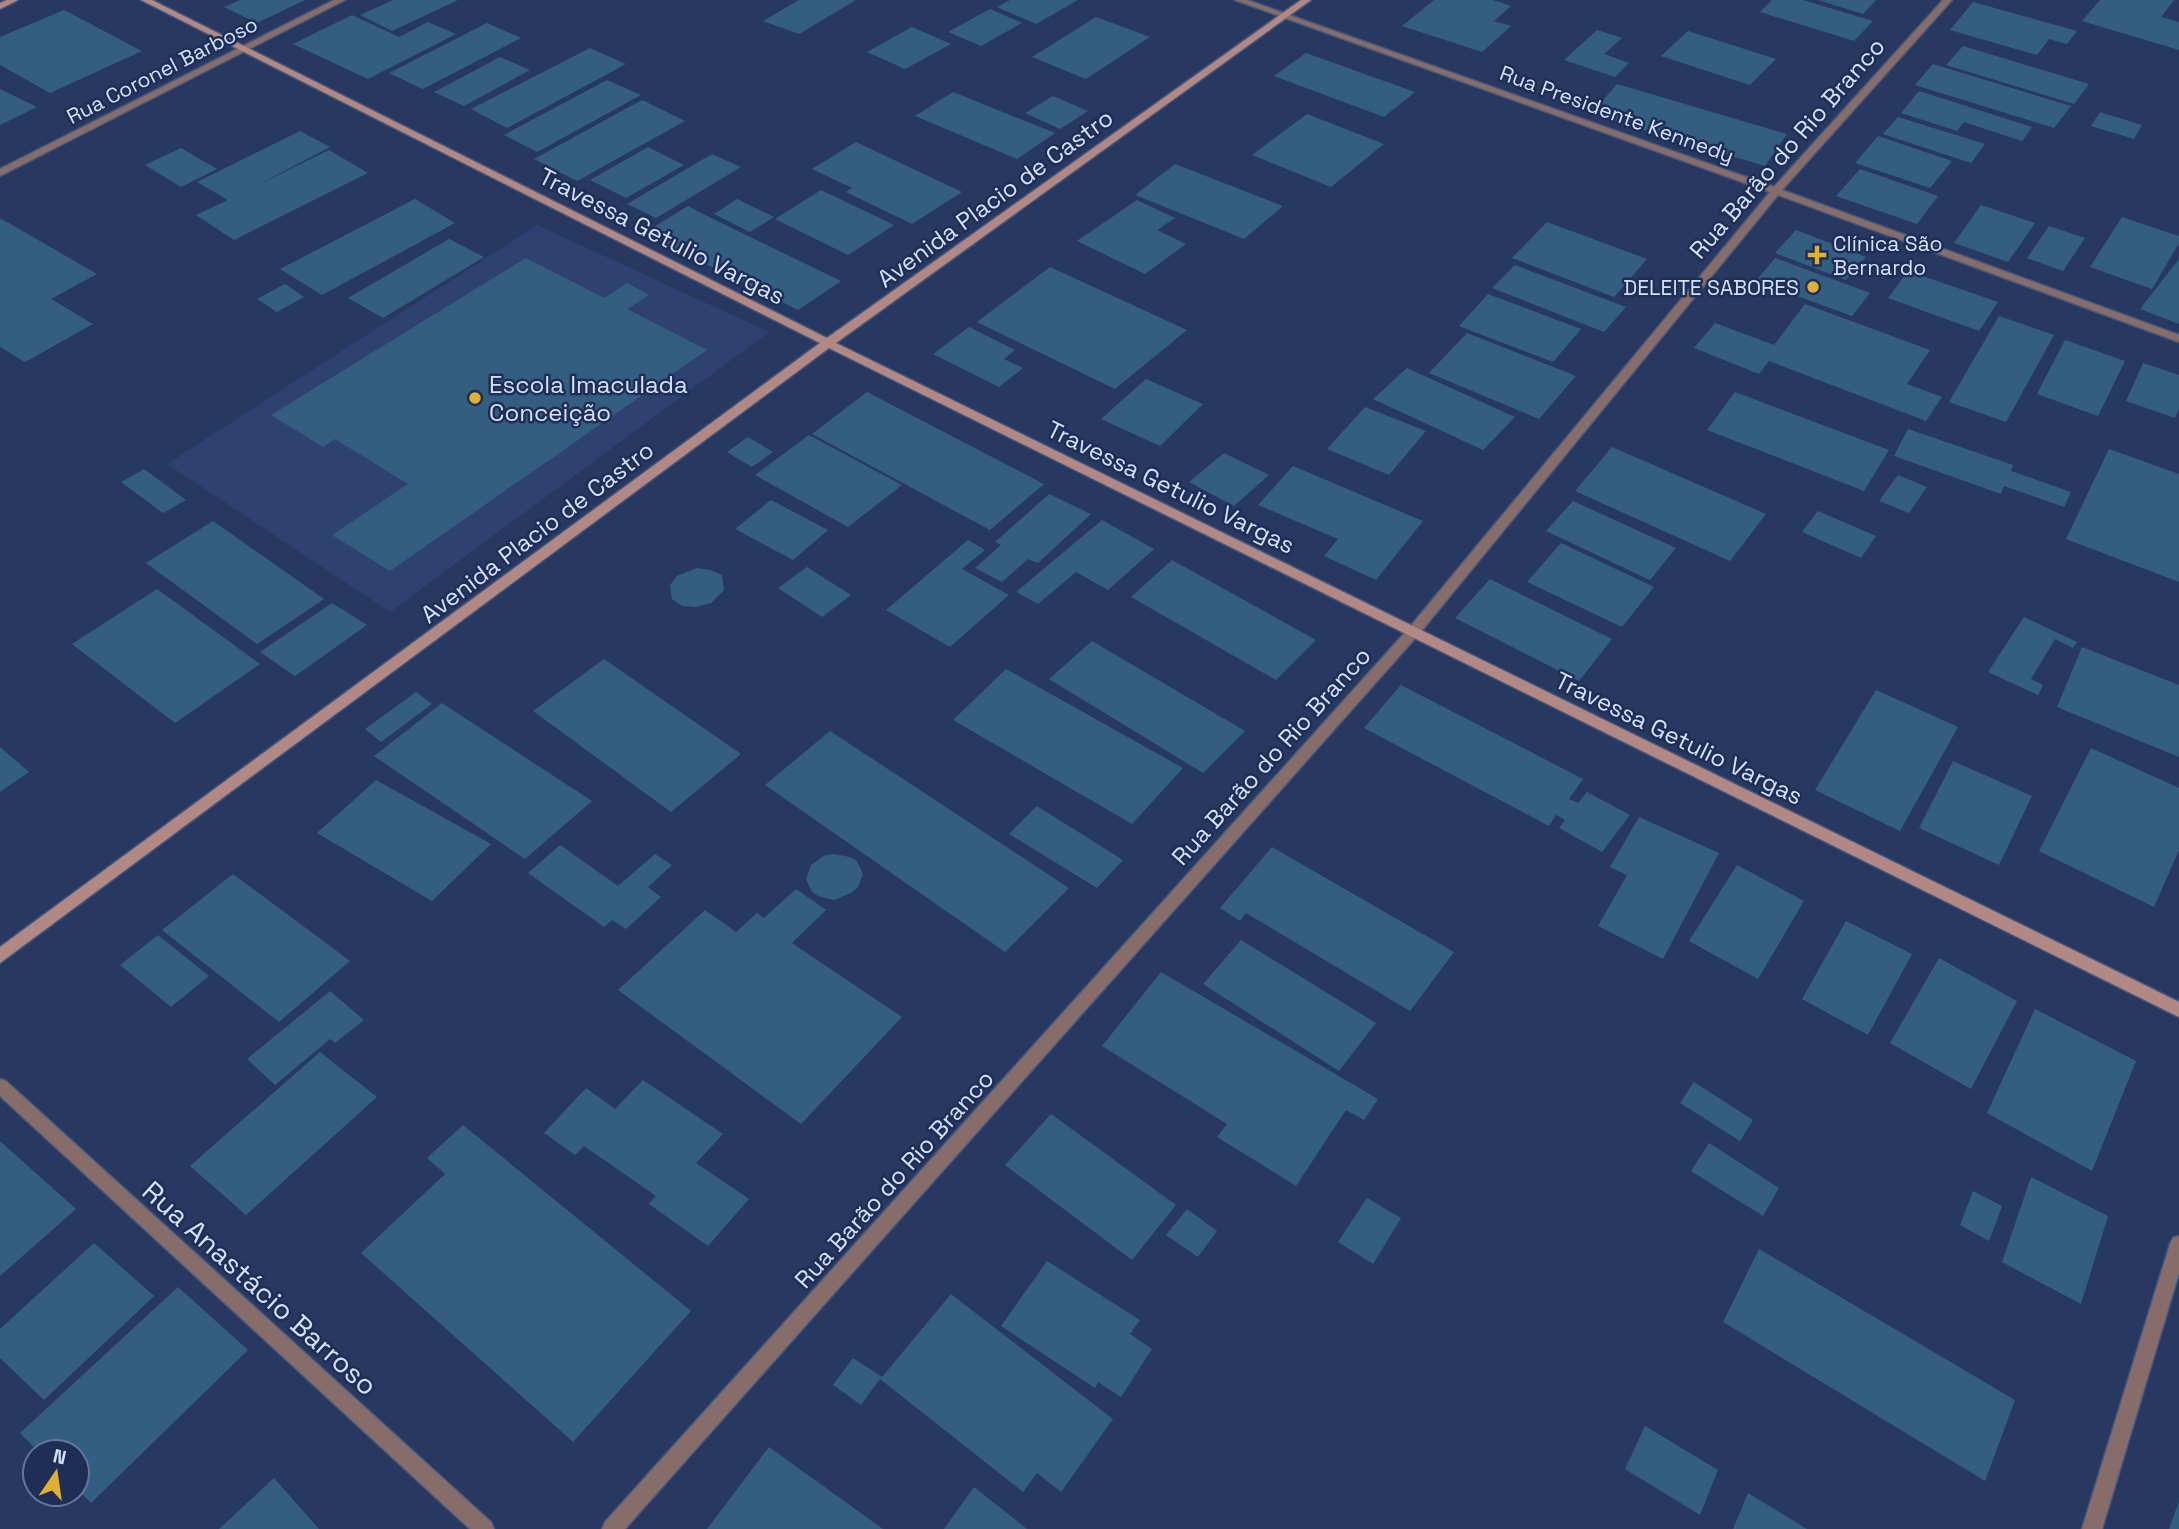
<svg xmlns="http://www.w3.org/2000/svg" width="2179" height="1529" font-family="'Space Grotesk',sans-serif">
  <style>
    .built { fill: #2e4271 }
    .building { fill: #345e81 }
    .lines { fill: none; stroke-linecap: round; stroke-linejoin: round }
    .street-casing { stroke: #46577d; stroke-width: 3 }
    .secondary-casing { stroke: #46577d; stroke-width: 3 }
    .street { fill: #866d6a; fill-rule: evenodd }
    .secondary { fill: #b18884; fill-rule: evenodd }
    .poi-dot { fill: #e1af34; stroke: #1e2e56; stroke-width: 2.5 }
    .labels { text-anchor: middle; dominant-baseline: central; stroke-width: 5; stroke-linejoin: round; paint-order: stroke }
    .far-street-label { font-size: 21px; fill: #d4e1fa; stroke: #1e2e56 }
    .far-poi-label { font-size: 21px; fill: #d4e1fa; stroke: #1e2e56; text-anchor: start }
    .street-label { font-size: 24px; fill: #d4e1fa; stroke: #1e2e56 }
    .poi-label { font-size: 24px; fill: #d4e1fa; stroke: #1e2e56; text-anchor: start }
    .near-street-label { font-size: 28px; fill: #d4e1fa; stroke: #1e2e56 }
  </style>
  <rect width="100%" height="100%" fill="#273961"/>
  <path class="built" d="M537,225l232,107 -379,280 -223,-148z"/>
  <g class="building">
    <path d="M240,0h65l-48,23 -33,-16z"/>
    <path d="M393,0h65l-66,31 -32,-16z"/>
    <path d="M799,0h57l-57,34 -36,-13z"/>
    <path d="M1010,0h68l-42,24 -39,-17z"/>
    <path d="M1434,0h59l18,6 -17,15 17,5 -29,26 -80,-26z"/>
    <path d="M1772,0h31l70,21 -19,20 -94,-29z"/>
    <path d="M1818,0h58l-13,14z"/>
    <path d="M2100,0h74l-13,17 18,5v28l-97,-29z"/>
    <path d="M1973,2l104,29 -10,13 -18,-5 -12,16 -87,-25z"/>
    <path d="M990,9l32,14 -41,23 -33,-14z"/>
    <path d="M64,10l78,41 -92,42 -50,-28v-28z"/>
    <path d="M352,15l47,22 29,-15 28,12 -88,45 -75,-35z"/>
    <path d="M1096,17l54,20 -64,42 -54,-22z"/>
    <path d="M487,23l34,15 -98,51 -34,-16z"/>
    <path d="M912,27l39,17 -46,25 -38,-17z"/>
    <path d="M1597,30l25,8 -18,16 25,9 -14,14 -51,-17z"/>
    <path d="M1688,31l88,28 -26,26 -89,-29z"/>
    <path d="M1963,46l126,38 -15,20 -128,-39z"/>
    <path d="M590,48l36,16 -119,64 -36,-19z"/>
    <path d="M1306,53l109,39 -31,25 -110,-41z"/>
    <path d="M500,57l30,13 -66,36 -30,-14z"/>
    <path d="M1933,64l138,42 -17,22 -139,-43z"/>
    <path d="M607,80l34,15 -104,57 -33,-17z"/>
    <path d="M1617,84l170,50 -22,32 -174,-52z"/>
    <path d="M0,89l37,18 -37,18z"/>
    <path d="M1919,91l113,36 -10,14 -58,-19 -7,9 -56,-18z"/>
    <path d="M953,92l102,41 -38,26 -102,-43z"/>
    <path d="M1053,96l35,15 -28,18 -35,-16z"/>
    <path d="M642,100l43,21 -108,60 -43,-22z"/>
    <path d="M2100,112l42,13 -8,14 -43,-13z"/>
    <path d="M1307,114l77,30 -53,43 -79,-32z"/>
    <path d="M1898,117l87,27 -14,19 -88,-29z"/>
    <path d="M300,131l30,16 -76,40 75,-37 39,23 -134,67 -38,-25 32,-15 -31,-18z"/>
    <path d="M1878,136l74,25 -22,27 -75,-25z"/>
    <path d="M856,142l106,50 -50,32 -66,-32 6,-4 -40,-19z"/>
    <path d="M648,147l36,18 -58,33 -36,-18z"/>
    <path d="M181,148l36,21 -36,18 -36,-22z"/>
    <path d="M712,154l29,13 -85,51 -29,-14z"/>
    <path d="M1175,164l108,42 -39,33 -109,-44z"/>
    <path d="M1860,169l78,27 -21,28 -81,-28z"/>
    <path d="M821,190l73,35 -46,30 -73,-36z"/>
    <path d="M415,199l40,24 -133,72 -42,-26z"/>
    <path d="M737,199l37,18 -24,15 -36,-18z"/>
    <path d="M1137,200l38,18 -18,12 29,14 -41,30 -68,-33z"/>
    <path d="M1981,205l54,18 -27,39 -54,-19z"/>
    <path d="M688,206l19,10 134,65 -43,29 -154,-77z"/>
    <path d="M2122,217l57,19v7l-27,46 -62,-22z"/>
    <path d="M0,218l97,56 -46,25 42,25 -68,38 -25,-15z"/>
    <path d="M1547,222l100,37 -33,38 -102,-39z"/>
    <path d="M2049,226l36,12 -22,33 -36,-13z"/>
    <path d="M1796,230l70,27 -20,23 -71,-27z"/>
    <path d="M449,239l35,18 -101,61 -35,-20z"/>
    <path d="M526,258l78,40 23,-15 22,12 -22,14 80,41 -317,221 -58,-36 76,-51 -73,-45 -12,8 -52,-32z"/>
    <path d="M1775,258l95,35 -18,23 -96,-35z"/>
    <path d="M2179,259v65l-39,-15z"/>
    <path d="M1515,265l111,42 -22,25 -112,-44z"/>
    <path d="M1050,267l137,63 -72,59 -138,-67z"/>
    <path d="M1908,271l90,31 -19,29 -91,-33z"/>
    <path d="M285,284l19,13 -27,15 -20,-13z"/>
    <path d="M1488,294l93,35 -28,33 -94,-36z"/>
    <path d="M1805,304l125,46 -23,34 35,13 -16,24 -157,-60 -10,13 -65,-26 21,-25 59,22z"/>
    <path d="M1999,316l55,19 -48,87 -57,-20z"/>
    <path d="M969,327l46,23 -11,9 19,9 -24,19 -66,-33z"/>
    <path d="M1467,333l109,43 -37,43 -110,-46z"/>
    <path d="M2065,340l60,21 -27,55 -61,-22z"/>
    <path d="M2143,363l36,12v33l-4,10 -49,-17z"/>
    <path d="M1407,368l108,49 -32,33 -110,-51z"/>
    <path d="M1146,379l57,25 -43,42 -59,-27z"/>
    <path d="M867,392l177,92 -54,46 -178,-96z"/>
    <path d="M1735,392l154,58 -25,41 -157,-61z"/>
    <path d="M1365,407l61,24 -37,44 -62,-26z"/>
    <path d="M1908,429l105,36 -2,6 60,21 -7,15 -60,-21 -3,8 -107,-38z"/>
    <path d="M809,435l93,50 -54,42 -93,-52z"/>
    <path d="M748,437l25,15 -21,15 -25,-15z"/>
    <path d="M1612,447l154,67 -36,47 -155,-70z"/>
    <path d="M2109,449l70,25v108l-113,-43z"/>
    <path d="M1224,453l45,22 -35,31 -45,-24z"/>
    <path d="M1293,466l130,55 -47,59 -52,-24 14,-17 -80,-34z"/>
    <path d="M144,469l42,31 -23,13 -42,-31z"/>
    <path d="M1898,475l29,12 -18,26 -30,-12z"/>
    <path d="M1049,494l42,20 -53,49 -10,-4 -26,23 -27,-14 26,-23 -6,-3z"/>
    <path d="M771,500l57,30 -35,30 -58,-31z"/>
    <path d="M1573,501l103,47 -26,32 -104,-49z"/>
    <path d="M1818,511l58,25 -15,22 -59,-26z"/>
    <path d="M1102,520l52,29 -46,41 -32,-18 -38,32 -22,-12z"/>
    <path d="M213,521l111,78 -67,45 -111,-81z"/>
    <path d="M968,540l17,10 -23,19 47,26 -59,52 -64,-37z"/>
    <path d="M1561,543l93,44 -32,40 -95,-45z"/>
    <path d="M1172,560l144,80 -40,40 -145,-83z"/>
    <path d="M807,567l44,28 -29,22 -44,-29z"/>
    <path d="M697,568l14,2 11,5 2,15 -13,13 -15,4 -14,-1 -10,-7 -2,-14 7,-9z"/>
    <path d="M1490,579l122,60 -33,42 -124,-63z"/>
    <path d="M157,589l103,75 -85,59 -103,-79z"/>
    <path d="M332,603l35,22 -72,51 -35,-24z"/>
    <path d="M2024,617l53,25 -4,6 -18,-9 -24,40 12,6 -5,10 -50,-23z"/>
    <path d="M1092,641l153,90 -42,42 -154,-94z"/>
    <path d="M2082,647l97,38v72l-122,-50z"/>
    <path d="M604,659l137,95 -70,58 -138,-101z"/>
    <path d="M1006,669l177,99 -51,56 -179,-104z"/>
    <path d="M1401,685l182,94 -14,20 9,4 9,-11 43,23 -28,37 -43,-24 6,-8 -9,-5 -7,11 -185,-98z"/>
    <path d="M1876,690l82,37 -58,104 -85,-41z"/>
    <path d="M416,692l16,12 -51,38 -16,-13z"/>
    <path d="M442,703l150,98 -67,58 -151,-103z"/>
    <path d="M830,731l239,157 -64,64 -240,-167z"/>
    <path d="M0,747l29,25 -29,20z"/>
    <path d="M2091,748l88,40v62l-25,57 -115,-56z"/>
    <path d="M1953,761l79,35 -33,69 -80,-37z"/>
    <path d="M376,780l115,64 -59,57 -115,-68z"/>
    <path d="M1037,806l86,54 -26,28 -88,-54z"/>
    <path d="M1639,817l80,36 -56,106 -65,-33 29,-51 -17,-8z"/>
    <path d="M560,845l58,41 37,-32 17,11 -24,22 13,10 -35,32 -14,-9 -8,7 -76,-54z"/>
    <path d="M1272,847l182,105 -44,59 -164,-98 -6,8 -20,-13z"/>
    <path d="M834,854l16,3 7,4 6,13 -5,13 -7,6 -17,7 -16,-4 -6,-4 -6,-13 5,-14 14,-10z"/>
    <path d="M1737,865l67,36 -46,78 -69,-38z"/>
    <path d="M233,874l117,87 -71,61 -117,-92z"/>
    <path d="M796,889l30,21 -34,33 110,74 -101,107 -183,-134 87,-80 31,22 21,-19 7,5z"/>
    <path d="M1846,921l66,33 -44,81 -66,-36z"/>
    <path d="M158,935l51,41 -38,31 -51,-42z"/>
    <path d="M1241,940l135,83 -37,48 -136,-87z"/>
    <path d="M1939,958l78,43 -46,88 -81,-46z"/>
    <path d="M1161,972l217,127 -14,21 -18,-10 -50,76 -79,-49 10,-13 -125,-78z"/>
    <path d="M330,991l34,29 -29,23 -5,-4 -55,46 -28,-26z"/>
    <path d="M2035,1009l101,52 -44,110 -105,-58z"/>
    <path d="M320,1052l57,45 -131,118 -56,-49z"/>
    <path d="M643,1080l80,54 -27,29 53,36 -41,47 -59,-42 7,-8 -72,-50 -9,9 -31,-22 42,-45 29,21z"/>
    <path d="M1694,1082l59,38 -13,21 -60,-38z"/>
    <path d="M1051,1114l125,91 -44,55 -127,-95z"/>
    <path d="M463,1125l228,186 -118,131 -212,-189 84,-79 -18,-16z"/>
    <path d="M0,1141l76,68 -76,67z"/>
    <path d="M1709,1143l70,45 -16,28 -72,-45z"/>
    <path d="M2031,1177l77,39 -27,88 -79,-42z"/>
    <path d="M1973,1191l29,15 -13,35 -29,-16z"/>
    <path d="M1367,1198l34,20 -28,46 -35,-22z"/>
    <path d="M1187,1209l30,22 -19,26 -32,-22z"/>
    <path d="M94,1243l60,53 -110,104 -44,-42v-29z"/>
    <path d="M1759,1249l256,151 -30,81 -262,-159z"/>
    <path d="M1047,1261l93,59 -10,14 22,15 -31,48 -23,-15 -3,6 -94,-62z"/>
    <path d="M178,1287l70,63 -157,153 -14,-14v-37h-38l-19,-19z"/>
    <path d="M951,1294l162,125 -52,73 -24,-19 -14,19 -143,-113 -19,26 -28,-20 20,-27 29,19z"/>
    <path d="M1645,1426l73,44 -18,45 -75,-46z"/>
    <path d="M769,1447l114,82h-176z"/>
    <path d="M274,1478l45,51h-100z"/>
    <path d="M974,1487l53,42h-83z"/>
    <path d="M1748,1493l59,36h-74z"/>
    <path d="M2179,1501v28h-10z"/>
  </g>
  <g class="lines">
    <defs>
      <g id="street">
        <path d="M334,0h11l-345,176v-7z"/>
        <path d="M1235,0h12l527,187 169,-187h9l-170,190 397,145v7l-401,-147 -359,439 -794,895h-23l3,-7 804,-894 361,-436z"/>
        <path d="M0,1079l6,2 485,441 3,7h-24l-470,-433z"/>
        <path d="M2179,1236v37l-77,256h-20l88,-285 3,-6z"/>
      </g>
      <g id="secondary">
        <path d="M7,0h11l-18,9v-6z"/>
        <path d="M141,0h11l675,338 474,-338h10l-475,343 1343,659v15l-1350,-669 -829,615v-16l820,-604z"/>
      </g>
    </defs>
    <use href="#street" class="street-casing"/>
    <use href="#secondary" class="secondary-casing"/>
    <use href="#street" class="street"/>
    <use href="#secondary" class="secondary"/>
  </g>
  <g class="poi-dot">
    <path d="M1813.5 244.5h7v7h7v7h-7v7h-7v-7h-7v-7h7z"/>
    <circle cx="1813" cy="287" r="7"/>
    <circle cx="475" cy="398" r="7"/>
  </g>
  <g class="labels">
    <g class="far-street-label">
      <text transform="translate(162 70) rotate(-27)">Rua Coronel Barboso</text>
      <text transform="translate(1617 114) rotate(20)">Rua Presidente Kennedy</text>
    </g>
    <g class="far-poi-label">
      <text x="1833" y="243">Clínica São<tspan x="1833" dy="24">Bernardo</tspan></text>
      <text x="1799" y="287" text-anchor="end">DELEITE SABORES</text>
    </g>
    <g class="street-label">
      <text transform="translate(1787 148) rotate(-49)">Rua Barão do Rio Branco</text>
      <text transform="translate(995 198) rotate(-36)">Avenida Placio de Castro</text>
      <text transform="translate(662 236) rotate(27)">Travessa Getulio Vargas</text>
      <text transform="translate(1171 487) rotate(26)">Travessa Getulio Vargas</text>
      <text transform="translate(537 532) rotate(-37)">Avenida Placio de Castro</text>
      <text transform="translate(1679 738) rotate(26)">Travessa Getulio Vargas</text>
      <text transform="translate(1271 756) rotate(-48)">Rua Barão do Rio Branco</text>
      <text transform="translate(894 1179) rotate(-48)">Rua Barão do Rio Branco</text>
    </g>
    <g class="poi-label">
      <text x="489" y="384">Escola Imaculada<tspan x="489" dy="28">Conceição</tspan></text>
    </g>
    <g class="near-street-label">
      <text transform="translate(260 1288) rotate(42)">Rua Anastácio Barroso</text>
    </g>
  </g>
  <g transform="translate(56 1473) rotate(13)"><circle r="33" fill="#1e2e56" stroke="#677698" stroke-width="2"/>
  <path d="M0-5L12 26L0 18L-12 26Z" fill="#e1af34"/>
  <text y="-10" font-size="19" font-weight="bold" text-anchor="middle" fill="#d4e1fa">N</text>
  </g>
</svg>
